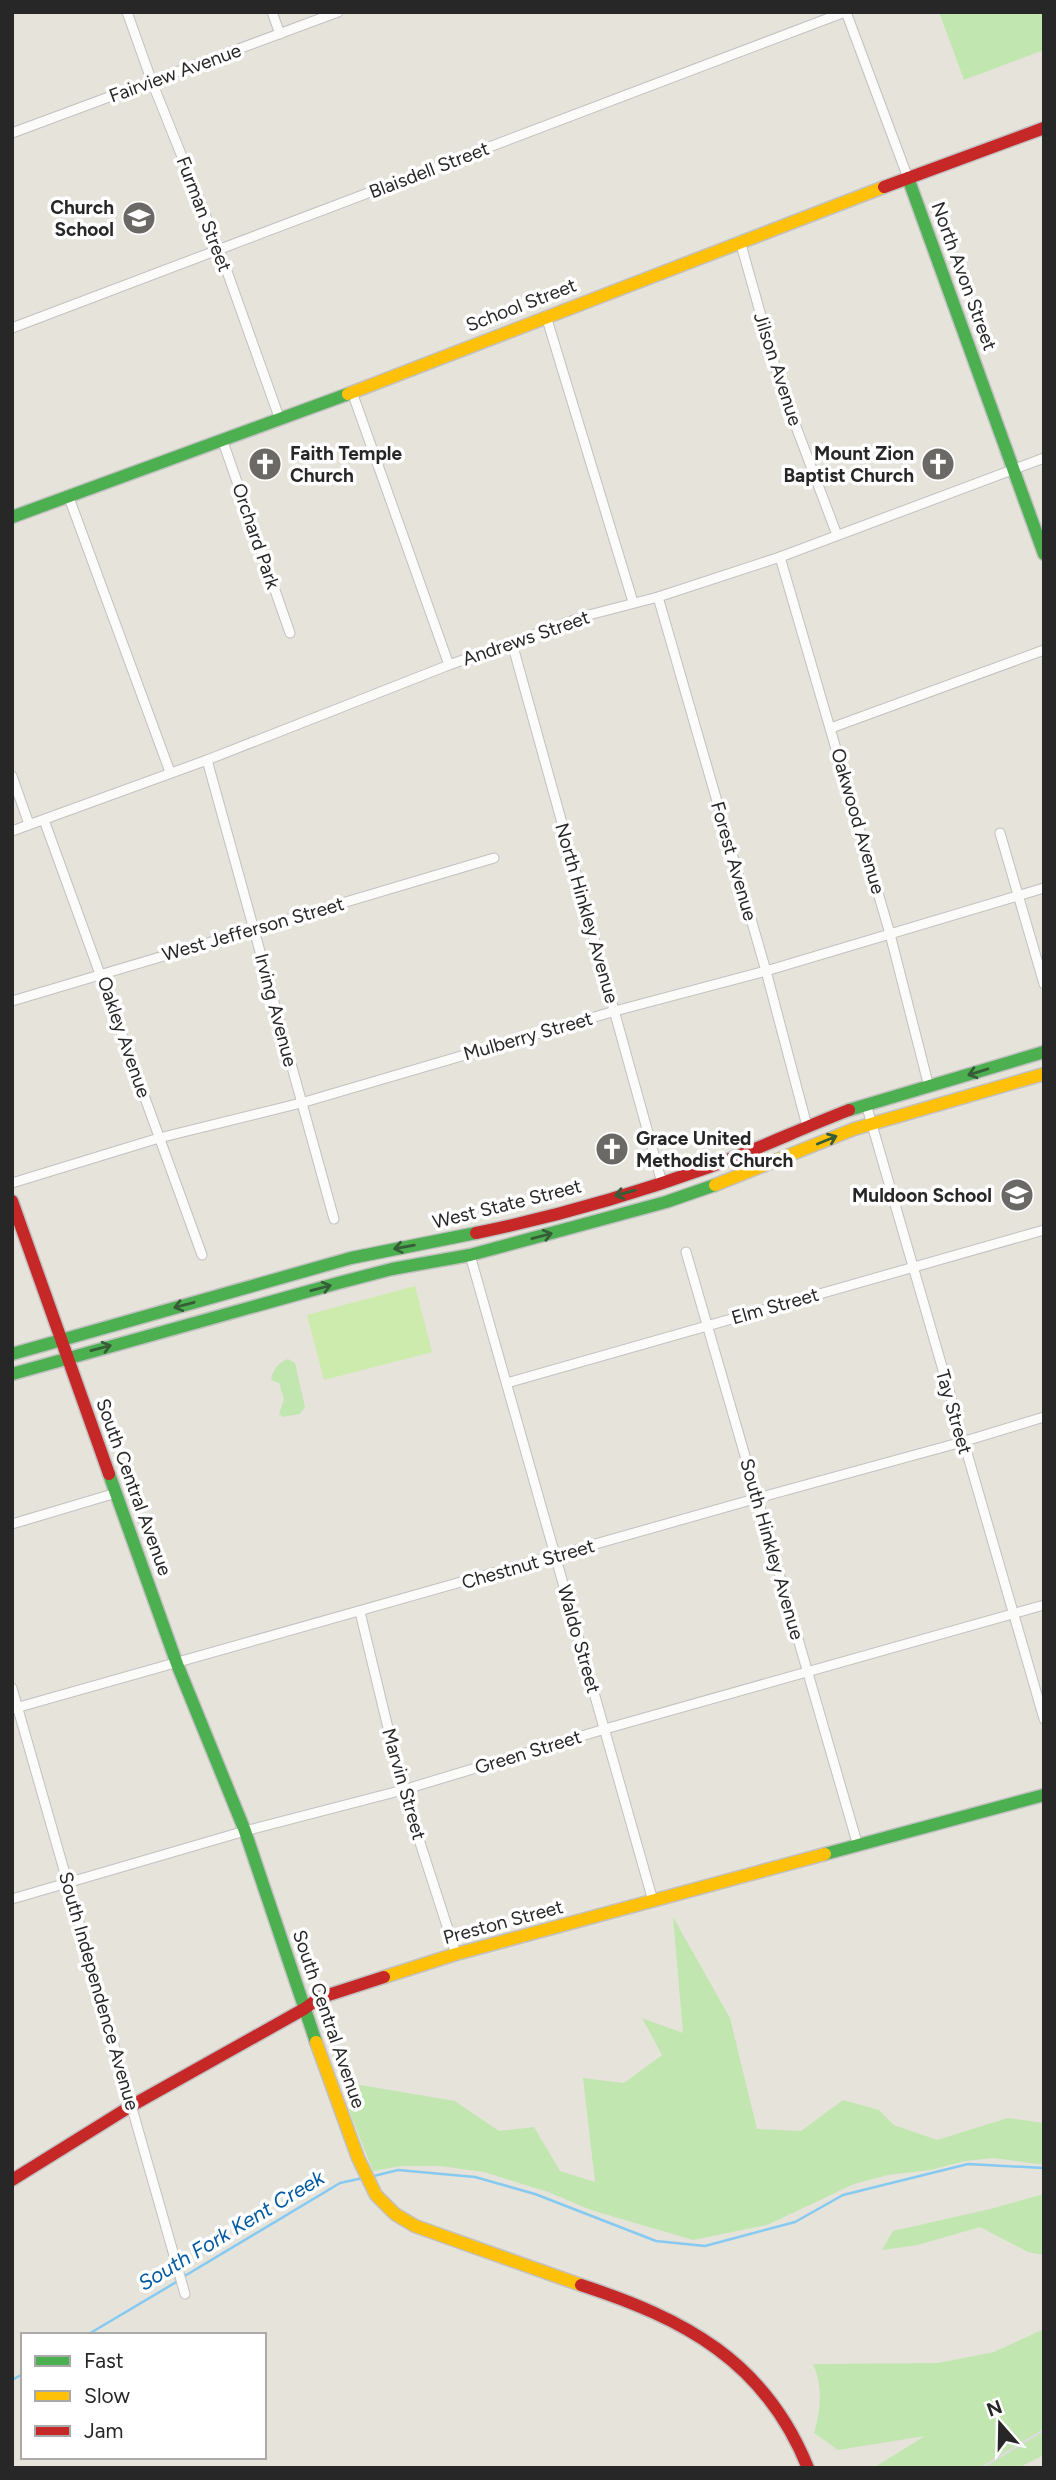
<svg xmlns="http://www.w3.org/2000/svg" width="1056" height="2480" font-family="Figtree,sans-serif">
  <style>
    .green { fill: #c1e6b0 }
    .pitch { fill: #cdebac }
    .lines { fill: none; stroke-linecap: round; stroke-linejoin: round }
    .stream { stroke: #86caf1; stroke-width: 2.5 }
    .street-casing { stroke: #c2c1c2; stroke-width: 11 }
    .fast-casing { stroke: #c2c1c2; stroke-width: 15 }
    .slow-casing { stroke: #c2c1c2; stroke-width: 15 }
    .jam-casing { stroke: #c2c1c2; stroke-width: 15 }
    .street { stroke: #fbfbfa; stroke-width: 9 }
    .fast { stroke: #4caf50; stroke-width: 12 }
    .slow { stroke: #ffc107; stroke-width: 12 }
    .jam { stroke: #c62828; stroke-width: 12 }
    .rail { stroke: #dcdbdd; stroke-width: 2.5 }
    .oneway { stroke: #365d37 }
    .labels { text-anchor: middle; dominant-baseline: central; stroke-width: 7; stroke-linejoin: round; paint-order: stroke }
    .street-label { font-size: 19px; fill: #272727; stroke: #fff }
    .poi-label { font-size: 19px; font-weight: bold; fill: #272727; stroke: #fff; text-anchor: end }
    .water-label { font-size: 21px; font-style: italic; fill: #015aa1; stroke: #fff }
  </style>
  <rect width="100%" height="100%" fill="#e6e3db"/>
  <g class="green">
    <path d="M939,12h105v38l-80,30z"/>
    <path d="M288,1359l7,4 10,44 -5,7 -18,3 -3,-3 5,-15 -5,-16 -8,-3c2,-11 8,-18 17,-21z"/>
    <path d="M673,1917l57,101 27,111 44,2 42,-31 36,10 15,15 43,15 71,-22 36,5v42l-50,-7 -29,3 -35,9 -42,5 -34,9 -87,41 -74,15 -102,-30 -43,-18 -64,-20 -44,-6h-39l-28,5 -23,-58 -8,-31 113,19 44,30 35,-4 26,44 35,11 -12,-104 41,5 38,-28 -20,-37 41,15z"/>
    <path d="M1044,2194v61l-16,-3 -48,-25 -62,18 -36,5 11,-19 97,-22z"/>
    <path d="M1044,2329v126l-26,13h-145l52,-32 -87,14 -24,-17c7,-24 9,-46 -1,-69l125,-1 56,-11z"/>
  </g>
  <path class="pitch" d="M415,1286l17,66 -108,28 -17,-65z"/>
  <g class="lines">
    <g class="stream">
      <path d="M370,2177l28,-7 77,7 60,17 121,47 49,5 90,-24 48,-27 125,-31 76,4"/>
      <path d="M183,2277l157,-94 23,-5"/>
      <path d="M87,2335l91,-54"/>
      <path d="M12,2380l11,-6"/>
    </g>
    <defs>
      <g id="street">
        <path d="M127,12l25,70 67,167 60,168"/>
        <path d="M272,12l8,22"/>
        <path d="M846,12l62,166"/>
        <path d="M12,133l326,-121"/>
        <path d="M740,241l41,146 56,148"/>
        <path d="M546,316l87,286"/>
        <path d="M12,328l833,-316"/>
        <path d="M352,392l97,273"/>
        <path d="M222,439l68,194"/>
        <path d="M68,495l102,277"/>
        <path d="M780,557l110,377 39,153"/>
        <path d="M658,597l108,374 41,155"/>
        <path d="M512,643l150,540"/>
        <path d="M831,728l213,-78"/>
        <path d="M207,760l127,459"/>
        <path d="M12,776l17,48"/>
        <path d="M44,820l158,435"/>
        <path d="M12,831l195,-71 242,-95 136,-49 73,-19 122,-40 264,-99"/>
        <path d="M1000,833l44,151"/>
        <path d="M12,1001l482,-143"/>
        <path d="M866,1104l178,615"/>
        <path d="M12,1183l147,-45 142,-35 314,-92 151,-40 278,-83"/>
        <path d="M686,1252l172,594"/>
        <path d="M470,1255l183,646"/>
        <path d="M507,1383l537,-153"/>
        <path d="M12,1524l104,-31"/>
        <path d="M360,1612l43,178 53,164"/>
        <path d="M12,1688l173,606"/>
        <path d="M12,1709l746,-211 204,-56 82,-25"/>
        <path d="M12,1899l233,-68 158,-41 202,-61 439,-124"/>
      </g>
      <g id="fast">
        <path d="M908,178l136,376"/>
        <path d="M12,517l336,-123"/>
        <path d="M849,1110l195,-58"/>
        <path d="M12,1354l339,-96 125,-25"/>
        <path d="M12,1374l326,-91 54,-14 78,-14 196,-53 49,-17"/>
        <path d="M109,1474l68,190 68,167 71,211"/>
        <path d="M825,1854l219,-59"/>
      </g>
      <g id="slow">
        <path d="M348,394l536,-207"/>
        <path d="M715,1185l139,-56 190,-55"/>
        <path d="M384,1977l72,-23 369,-100"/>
        <path d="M316,2042l42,116 18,37 19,19 20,12 166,59"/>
      </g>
      <g id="jam">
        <path d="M884,187l160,-59"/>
        <path d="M12,1201l97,273"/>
        <path d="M476,1233c78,-16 158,-39 233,-66 47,-17 93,-39 140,-57"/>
        <path d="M12,2180l119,-74 173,-97 15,-11 65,-21"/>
        <path d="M581,2285c104,34 184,76 227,183"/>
      </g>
    </defs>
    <use href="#street" class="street-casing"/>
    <use href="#fast" class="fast-casing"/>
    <use href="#slow" class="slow-casing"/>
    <use href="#jam" class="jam-casing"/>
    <use href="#street" class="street"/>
    <use href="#fast" class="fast"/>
    <use href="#slow" class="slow"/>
    <use href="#jam" class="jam"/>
    <path class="rail" d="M981,2468l63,-38"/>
  </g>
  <defs><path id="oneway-shaft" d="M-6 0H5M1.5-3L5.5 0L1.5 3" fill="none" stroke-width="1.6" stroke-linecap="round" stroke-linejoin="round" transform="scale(1.75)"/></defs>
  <g class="oneway">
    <use href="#oneway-shaft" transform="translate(978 1072) rotate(163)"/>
    <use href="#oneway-shaft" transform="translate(827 1140) rotate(-22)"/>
    <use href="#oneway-shaft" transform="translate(625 1193) rotate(164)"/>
    <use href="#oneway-shaft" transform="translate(542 1236) rotate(-15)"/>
    <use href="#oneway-shaft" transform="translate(404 1247) rotate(170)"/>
    <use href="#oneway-shaft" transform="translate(321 1288) rotate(-15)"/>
    <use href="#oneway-shaft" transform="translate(184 1305) rotate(165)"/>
    <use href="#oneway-shaft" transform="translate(101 1348) rotate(-15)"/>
  </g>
  <defs>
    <symbol id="school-disc" viewBox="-11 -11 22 22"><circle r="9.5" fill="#6a6966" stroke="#fff"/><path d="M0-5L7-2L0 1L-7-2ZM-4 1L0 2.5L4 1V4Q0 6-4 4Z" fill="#fff"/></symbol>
    <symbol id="church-disc" viewBox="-11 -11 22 22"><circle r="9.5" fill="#6a6966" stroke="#fff"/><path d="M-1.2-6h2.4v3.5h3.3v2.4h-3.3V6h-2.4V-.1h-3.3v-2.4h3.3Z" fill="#fff"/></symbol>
  </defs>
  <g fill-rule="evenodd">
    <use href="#school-disc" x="120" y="199" width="38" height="38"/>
    <use href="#church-disc" x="246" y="445" width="38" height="38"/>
    <use href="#church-disc" x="919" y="445" width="38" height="38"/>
    <use href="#church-disc" x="593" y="1130" width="38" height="38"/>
    <use href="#school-disc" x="998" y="1176" width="38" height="38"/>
  </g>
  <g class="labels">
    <g class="street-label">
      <text transform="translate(175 73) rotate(-20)">Fairview Avenue</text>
      <text transform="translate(429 170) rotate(-21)">Blaisdell Street</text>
      <text transform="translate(204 214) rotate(69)">Furman Street</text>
      <text transform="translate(964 276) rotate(70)">North Avon Street</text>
      <text transform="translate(521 305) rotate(-21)">School Street</text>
      <text transform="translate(778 369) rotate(72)">Jilson Avenue</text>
      <text transform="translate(256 536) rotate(71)">Orchard Park</text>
      <text transform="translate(526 638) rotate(-19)">Andrews Street</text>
      <text transform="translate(858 821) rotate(74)">Oakwood Avenue</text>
      <text transform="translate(734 861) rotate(74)">Forest Avenue</text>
      <text transform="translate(587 913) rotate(74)">North Hinkley Avenue</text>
      <text transform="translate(253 929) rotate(-16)">West Jefferson Street</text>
      <text transform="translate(276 1010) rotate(75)">Irving Avenue</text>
      <text transform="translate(528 1036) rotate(-16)">Mulberry Street</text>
      <text transform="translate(124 1037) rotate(71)">Oakley Avenue</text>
      <text transform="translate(507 1204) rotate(-14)">West State Street</text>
      <text transform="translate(775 1306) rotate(-16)">Elm Street</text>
      <text transform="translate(954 1412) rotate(74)">Tay Street</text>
      <text transform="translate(134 1487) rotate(70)">South Central Avenue</text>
      <text transform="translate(772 1549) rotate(74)">South Hinkley Avenue</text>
      <text transform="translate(528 1564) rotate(-16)">Chestnut Street</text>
      <text transform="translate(579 1639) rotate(74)">Waldo Street</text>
      <text transform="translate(528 1752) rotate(-17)">Green Street</text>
      <text transform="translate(404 1784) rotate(74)">Marvin Street</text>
      <text transform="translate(503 1922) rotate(-15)">Preston Street</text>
      <text transform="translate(99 1991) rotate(74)">South Independence Avenue</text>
      <text transform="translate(329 2019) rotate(71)">South Central Avenue</text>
    </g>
    <g class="poi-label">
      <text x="114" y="207">Church<tspan x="114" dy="22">School</tspan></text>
      <text x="290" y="453" text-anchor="start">Faith Temple<tspan x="290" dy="22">Church</tspan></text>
      <text x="914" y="453">Mount Zion<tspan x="914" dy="22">Baptist Church</tspan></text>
      <text x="636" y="1138" text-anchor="start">Grace United<tspan x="636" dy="22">Methodist Church</tspan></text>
      <text x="992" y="1195">Muldoon School</text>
    </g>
    <g class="water-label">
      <text transform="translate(231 2230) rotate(-31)">South Fork Kent Creek</text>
    </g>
  </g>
  <rect width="1056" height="2480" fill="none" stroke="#272727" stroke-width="28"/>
  <rect x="21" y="2333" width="245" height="126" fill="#ffffff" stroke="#a9a9a9" stroke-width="2"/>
  <rect x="35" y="2356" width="35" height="10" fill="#4caf50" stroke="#a9a9a9" stroke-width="2"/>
  <text x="84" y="2368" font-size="21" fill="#272727">Fast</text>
  <rect x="35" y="2391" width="35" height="10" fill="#ffc107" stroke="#a9a9a9" stroke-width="2"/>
  <text x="84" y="2403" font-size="21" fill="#272727">Slow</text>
  <rect x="35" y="2426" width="35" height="10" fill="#c62828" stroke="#a9a9a9" stroke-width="2"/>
  <text x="84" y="2438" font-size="21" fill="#272727">Jam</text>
  <g transform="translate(1000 2424) rotate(340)" stroke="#ffffff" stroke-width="5" paint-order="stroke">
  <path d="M0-5L12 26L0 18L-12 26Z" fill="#272727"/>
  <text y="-10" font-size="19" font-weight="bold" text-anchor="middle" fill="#272727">N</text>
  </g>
</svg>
